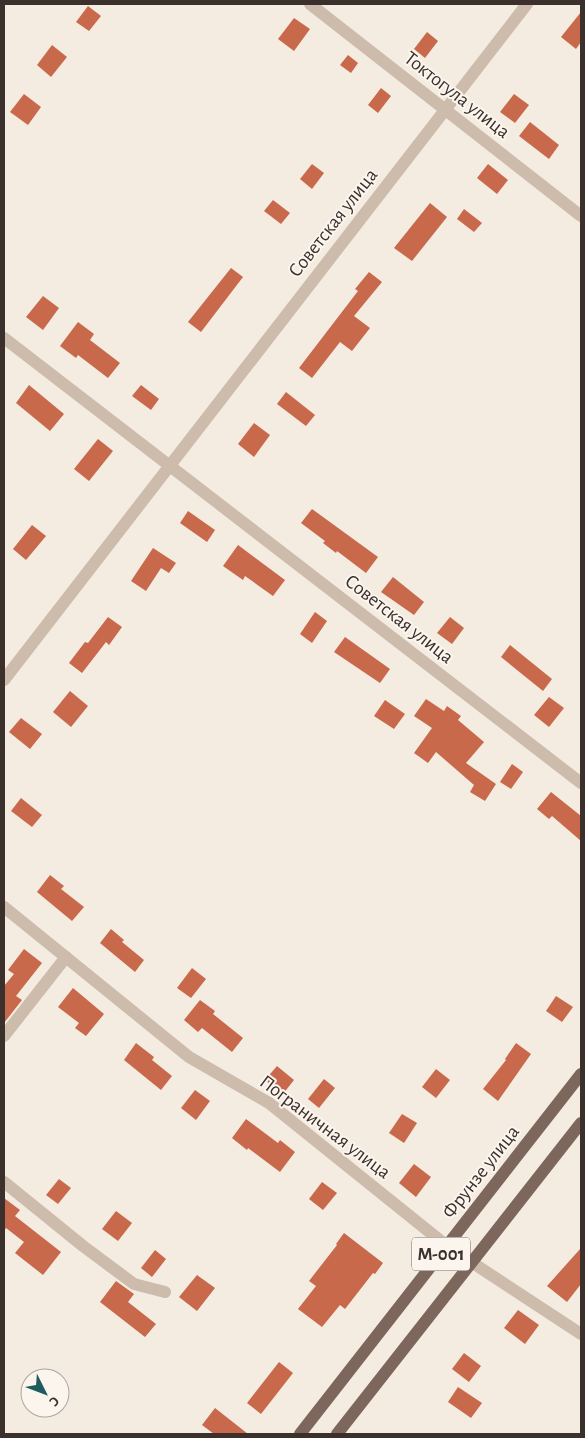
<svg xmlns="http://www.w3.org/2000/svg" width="585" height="1438" font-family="'Alegreya Sans',sans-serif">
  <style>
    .building { fill: #c8694b }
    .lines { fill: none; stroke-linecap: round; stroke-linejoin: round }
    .minor { stroke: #cdbbac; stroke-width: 12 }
    .major { stroke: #7d675c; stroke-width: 12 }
    .labels { text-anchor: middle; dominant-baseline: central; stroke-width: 4; stroke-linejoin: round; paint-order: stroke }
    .shield { fill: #fbf5ee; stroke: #756b66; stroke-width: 1 }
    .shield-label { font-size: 19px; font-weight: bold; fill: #3b302b }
    .street-label { font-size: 20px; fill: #3b302b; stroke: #fbf5ee }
  </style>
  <rect width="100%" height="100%" fill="#f4ebe1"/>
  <g class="building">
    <path d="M88,6l13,10 -12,15 -13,-9z"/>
    <path d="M581,12v30l-5,7 -15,-12z"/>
    <path d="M294,18l16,11 -16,22 -16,-12z"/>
    <path d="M427,32l11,9 -13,17 -11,-9z"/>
    <path d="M52,45l15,12 -16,20 -14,-12z"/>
    <path d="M348,55l10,8 -7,10 -11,-8z"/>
    <path d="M381,88l10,8 -13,17 -10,-8z"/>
    <path d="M24,94l17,13 -13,18 -18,-13z"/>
    <path d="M514,94l15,11 -14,18 -15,-11z"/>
    <path d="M530,122l29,23 -10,14 -30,-23z"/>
    <path d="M312,164l12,9 -12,16 -12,-10z"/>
    <path d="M488,164l20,16 -11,14 -20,-16z"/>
    <path d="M273,200l17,13 -9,11 -17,-13z"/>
    <path d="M430,203l17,14 -35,44 -18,-13z"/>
    <path d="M464,209l18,14 -8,9 -17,-13z"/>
    <path d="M231,268l12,9 -42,55 -13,-10z"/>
    <path d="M369,272l13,10 -28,34 16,12 -18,23 -12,-9 -28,36 -13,-10 59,-77 -3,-2z"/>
    <path d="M43,296l16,12 -16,22 -17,-13z"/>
    <path d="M78,322l16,12 -4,6 30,23 -12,15 -30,-23 -2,3 -16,-12z"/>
    <path d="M29,385l35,29 -14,17 -34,-28z"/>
    <path d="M141,385l18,14 -8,11 -19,-14z"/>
    <path d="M286,392l29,23 -9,11 -29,-22z"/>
    <path d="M254,423l16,12 -16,22 -16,-13z"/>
    <path d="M98,439l15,12 -24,30 -15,-12z"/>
    <path d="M312,509l66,48 -12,16 -29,-22 -1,2 -13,-10 2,-2 -24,-18z"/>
    <path d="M188,511l27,19 -8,12 -27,-19z"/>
    <path d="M32,525l14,11 -20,24 -13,-11z"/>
    <path d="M238,545l47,35 -12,16 -28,-20 -2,4 -20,-14z"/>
    <path d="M153,548l23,15 -7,10 -8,-5 -15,23 -15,-10z"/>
    <path d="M393,577l31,25 -10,13 -33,-23z"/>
    <path d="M315,612l12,9 -15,22 -12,-9z"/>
    <path d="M108,617l14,10 -13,18 -3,-3 -24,31 -13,-10 16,-21 3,1z"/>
    <path d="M450,617l14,11 -12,16 -15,-11z"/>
    <path d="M345,637l45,32 -10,14 -46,-31z"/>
    <path d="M510,645l42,34 -9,12 -42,-34z"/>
    <path d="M70,691l18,15 -17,21 -18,-15z"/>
    <path d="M549,697l15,11 -15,19 -15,-12z"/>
    <path d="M426,699l18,12 3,-5 14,10 -3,4 26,22 -18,21 30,21 -11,17 -15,-9 4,-7 -38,-33 -8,11 -14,-10 18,-25 -18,-12z"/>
    <path d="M385,700l20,14 -11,15 -20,-13z"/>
    <path d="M21,718l21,16 -12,15 -21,-17z"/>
    <path d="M512,764l11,8 -12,17 -11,-7z"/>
    <path d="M551,792l30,24v25l-29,-25 -3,3 -12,-10z"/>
    <path d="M21,798l21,17 -10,12 -21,-16z"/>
    <path d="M50,875l14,11 -3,3 23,18 -12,14 -35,-29z"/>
    <path d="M111,929l13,11 -2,2 22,18 -9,12 -35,-29z"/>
    <path d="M24,949l18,14 -26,33 6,4 -18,23v-37l10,-12 -6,-4z"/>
    <path d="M192,968l14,11 -15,19 -14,-10z"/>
    <path d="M73,988l31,26 -18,22 -11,-8 4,-5 -21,-16z"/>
    <path d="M556,996l17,11 -11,15 -16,-11z"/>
    <path d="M200,1000l15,11 -2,3 30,24 -11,14 -30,-24 -4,4 -14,-12z"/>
    <path d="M136,1043l18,14 -2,3 20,16 -11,14 -37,-30z"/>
    <path d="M516,1043l15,11 -33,47 -15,-12 23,-29 -1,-1z"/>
    <path d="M277,1066l17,14 -11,14 -18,-14z"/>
    <path d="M436,1069l14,11 -14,18 -14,-11z"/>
    <path d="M324,1079l11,9 -16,20 -11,-9z"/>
    <path d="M195,1090l15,11 -14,19 -15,-12z"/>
    <path d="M402,1114l15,9 -13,20 -15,-10z"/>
    <path d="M246,1119l32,24 2,-3 15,12 -15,20 -32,-24 -1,2 -15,-12z"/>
    <path d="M414,1164l17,13 -15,20 -17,-14z"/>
    <path d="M59,1179l12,9 -13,16 -12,-9z"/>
    <path d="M322,1182l15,11 -14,17 -14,-11z"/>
    <path d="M4,1198l16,12 -5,6 46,36 -18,23 -28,-22 9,-11 -18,-14 -2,3z"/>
    <path d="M116,1211l16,12 -14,18 -16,-12z"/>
    <path d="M344,1233l39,30 -8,11 -2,-1 -28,36 -5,-4 -18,22 -24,-18 18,-23 -7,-5 28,-36 -1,-1z"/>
    <path d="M581,1248v36l-14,18 -20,-16z"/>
    <path d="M155,1250l11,9 -14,18 -11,-9z"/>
    <path d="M197,1275l18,13 -18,23 -18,-14z"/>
    <path d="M116,1281l18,13 -6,8 28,22 -11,13 -45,-35z"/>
    <path d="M518,1310l21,15 -14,19 -21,-16z"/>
    <path d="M464,1353l17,13 -12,16 -17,-13z"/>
    <path d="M279,1362l14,11 -32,41 -14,-11z"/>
    <path d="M458,1387l24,16 -11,15 -23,-16z"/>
    <path d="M215,1408l33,26h-34l-12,-9z"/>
  </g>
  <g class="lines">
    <g class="minor">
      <path d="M310,4l271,212"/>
      <path d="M4,338l577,445"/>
      <path d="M4,680l523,-676"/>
      <path d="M4,907l185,150 80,46 178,143 134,88"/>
      <path d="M4,1036l62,-79"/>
      <path d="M4,1182l79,64 51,38 31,8"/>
    </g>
    <g class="major">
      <path d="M300,1434l281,-360"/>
      <path d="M337,1434l244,-311"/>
    </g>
  </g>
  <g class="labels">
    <rect class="shield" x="412" y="1237.5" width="58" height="33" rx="4"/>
    <g class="shield-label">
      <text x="441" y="1254">M-001</text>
    </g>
    <g class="street-label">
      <text transform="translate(457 95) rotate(38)">Токтогула улица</text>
      <text transform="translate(333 223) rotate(-52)">Советская улица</text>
      <text transform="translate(399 619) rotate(38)">Советская улица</text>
      <text transform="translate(325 1127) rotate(37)">Пограничная улица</text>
      <text transform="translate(481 1172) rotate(-52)">Фрунзе улица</text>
    </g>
  </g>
  <rect width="585" height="1438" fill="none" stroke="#3b302b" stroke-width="10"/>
  <g transform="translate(45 1393) rotate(132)"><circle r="24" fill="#fbf5ee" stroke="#aea6a0"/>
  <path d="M0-4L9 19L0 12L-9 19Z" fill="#1f5a5e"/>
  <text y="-8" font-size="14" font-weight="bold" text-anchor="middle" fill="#3b302b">С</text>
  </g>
</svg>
